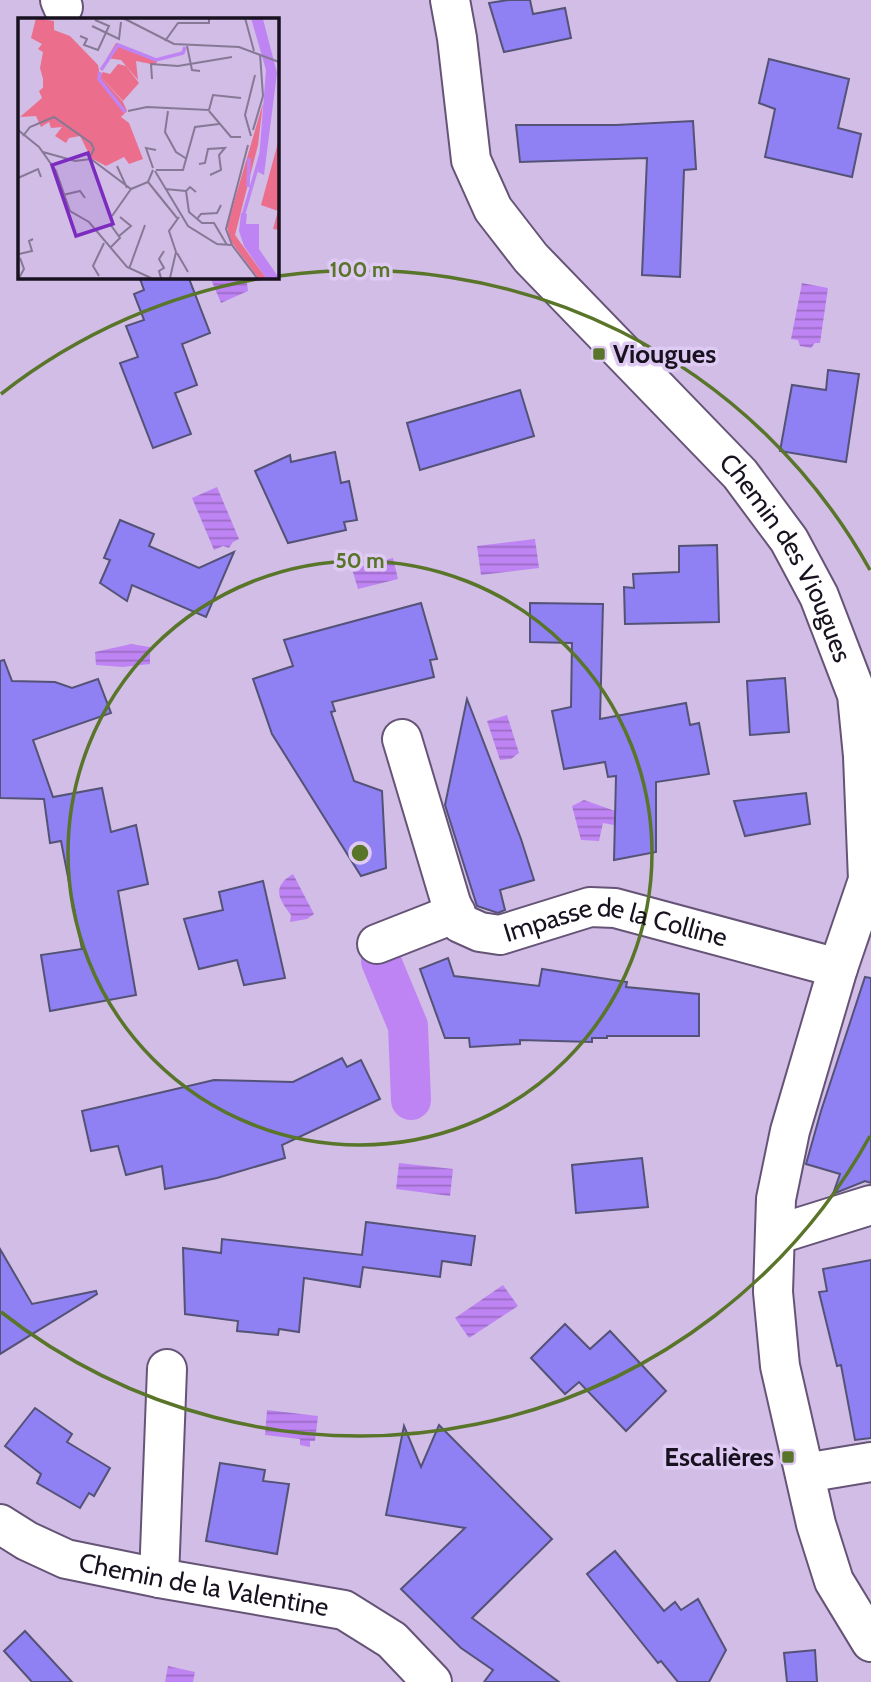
<svg xmlns="http://www.w3.org/2000/svg" width="871" height="1682" font-family="Cabin,sans-serif">
  <style>
    .water { fill: url(#water-rules) }
    .lines { fill: none; stroke-linecap: round; stroke-linejoin: round }
    .canal { stroke: #bf84f3; stroke-width: 40 }
    .building { fill: #8f80f3; stroke: #545276; stroke-width: 2 }
    .street-casing { stroke: #665477; stroke-width: 42 }
    .street { stroke: #fff; stroke-width: 38 }
    .ring { fill: none; stroke: #597529; stroke-width: 3.5 }
    .poi-dot { fill: #597529; stroke: #decaf2; stroke-width: 2.5 }
    .labels { text-anchor: middle; dominant-baseline: central; stroke-width: 7; stroke-linejoin: round; paint-order: stroke }
    .poi-label { font-size: 26px; font-weight: bold; fill: #18111f; stroke: #decaf2; text-anchor: start }
    .street-label { font-size: 26px; fill: #18111f; stroke: #decaf2 }
    .inset-river { fill: none; stroke: #bf84f3; stroke-width: 3.5 }
    .inset-road { fill: none; stroke: #877896; stroke-width: 2 }
    .view { fill: #7b2cbf; fill-opacity: 0.15; stroke: #7b2cbf; stroke-width: 3.5 }
    .inset-edge { fill: none; stroke: #18111f; stroke-width: 3.5 }
    .centre { fill: #597529; stroke: #decaf2; stroke-width: 3.5 }
    .ring-label { font-size: 21px; text-anchor: middle; font-weight: bold; fill: #597529; stroke: #decaf2; stroke-width: 7; stroke-linejoin: round; paint-order: stroke }
  </style>
  <defs>
    <pattern id="water-rules" width="6" height="5" patternUnits="userSpaceOnUse" patternTransform="scale(1.75)"><rect width="6" height="5" fill="#bf84f3"/><path d="M0 2.5h6" fill="none" stroke="#9a6bc4"/></pattern>
  </defs>
  <rect width="100%" height="100%" fill="#d1bde5"/>
  <g class="water">
    <path d="M210,277h26l2,5 9,1 1,8 -27,12z"/>
    <path d="M802,283l26,5 -8,55h-5l-4,5 -11,-2 -2,-6 -7,-1z"/>
    <path d="M217,487l22,52 -6,3 -4,6 -6,-2 -9,4 -22,-52z"/>
    <path d="M535,539l4,29 -58,7 -4,-29z"/>
    <path d="M393,558l5,21 -40,10 -6,-20z"/>
    <path d="M131,644l19,3v17l-27,3 -27,-2 -1,-13z"/>
    <path d="M507,715l12,38 -8,6 -11,1 -13,-39z"/>
    <path d="M584,800l34,12 -4,13 -11,-2 -4,18 -18,-1 -9,-34z"/>
    <path d="M293,874l21,40 -7,5 -17,3 1,-7c-12,-16 -20,-28 2,-41z"/>
    <path d="M399,1163l54,6 -3,27 -54,-7z"/>
    <path d="M503,1285l15,21 -49,32 -14,-20z"/>
    <path d="M267,1410l51,6 -3,25h-5v6l-10,-2v-6l-35,-4z"/>
    <path d="M168,1666l27,6 -2,10h-28z"/>
  </g>
  <g class="lines">
    <path class="canal" d="M381,961l27,65 3,74"/>
  </g>
  <g class="building">
    <path d="M508,0h22l3,14 32,-6 6,30 -67,14 -15,-49z"/>
    <path d="M769,59l80,20 -11,49 23,6 -9,43 -87,-20 10,-48 -16,-6z"/>
    <path d="M693,121l3,48 -12,1 -4,107 -38,-2 5,-117 -127,4 -4,-37h100z"/>
    <path d="M139,276h49l22,57 -28,11 15,41 -22,8 16,41 -38,14 -33,-85 18,-6 -12,-31 18,-6 -10,-26 10,-4z"/>
    <path d="M828,370l31,4 -13,88 -66,-11 12,-66 34,5z"/>
    <path d="M520,390l14,46 -114,34 -13,-47z"/>
    <path d="M335,452l6,31 8,-2 8,39 -13,2 2,8 -58,13 -33,-72 35,-16 1,7z"/>
    <path d="M120,520l34,14 -5,12 50,22 35,-16 -28,65 -74,-32 -5,16 -27,-18 10,-23 -6,-2z"/>
    <path d="M717,545l2,77 -94,2 -1,-37 10,1 -1,-14 46,-2v-26z"/>
    <path d="M421,603l16,56 -7,1 4,17 -102,25 3,9 -4,1 23,69 28,10 4,77 -25,8 -89,-142 -19,-55 40,-13 -9,-26z"/>
    <path d="M530,603l73,1 -3,115 86,-16 4,22 9,-2 10,51 -53,8v70l-42,8 2,-84 -8,1 -3,-15 -41,7 -12,-58 19,-4 1,-64 -42,-1z"/>
    <path d="M4,660l8,21 43,1 17,6 26,-9 13,34 -78,27 20,57 49,-9 9,44 25,-7 12,59 -30,7 18,104 -86,16 -9,-56 41,-6 -21,-108 -11,2 -6,-44 -44,-1v-137z"/>
    <path d="M785,678l4,54 -39,3 -3,-54z"/>
    <path d="M467,699l54,140 13,41 -34,10 5,20 -7,3 -21,-7 -32,-101z"/>
    <path d="M806,793l4,31 -65,12 -11,-35z"/>
    <path d="M263,881l22,97 -41,7 -7,-25 -38,9 -15,-50 39,-9 -4,-18z"/>
    <path d="M448,958l6,18 85,10 3,-17 85,13 -1,5 73,7v42h-92v2h-15v4l-72,-2v4l-50,3 -1,-9h-24l-25,-69z"/>
    <path d="M865,977l6,1v205l-6,-2 -32,13 7,-20 -34,-10 15,-53z"/>
    <path d="M342,1058l5,9 14,-7 19,39 -98,46 3,13 -68,20 -52,11 -3,-23 -36,9 -8,-29 -27,5 -9,-40 132,-31 79,2z"/>
    <path d="M642,1158l6,49 -72,6 -4,-48z"/>
    <path d="M366,1222l109,14 -4,29 -29,-4 -2,16 -77,-10 -3,20 -56,-9 -5,54 -20,-3 -1,6 -41,-4 1,-10 -53,-7 -2,-66 38,5 1,-14 140,16z"/>
    <path d="M0,1249l32,55 64,-13 1,3 -97,60z"/>
    <path d="M871,1260v178l-16,2 -14,-75 -4,1 -18,-74 8,-1 -4,-22z"/>
    <path d="M565,1324l25,25 20,-18 56,60 -40,40 -47,-49 -14,12 -34,-36z"/>
    <path d="M35,1408l37,26 -5,8 43,26 -16,28 -5,-3 -9,15 -43,-25 4,-9 -36,-28z"/>
    <path d="M439,1425l113,114 -80,79 87,64h-75l9,-12 -32,-22 -60,-59 64,-61 -79,-13 18,-89 17,41z"/>
    <path d="M220,1463l45,7 -2,11 26,3 -12,70 -71,-13z"/>
    <path d="M615,1551l49,60 11,-9 6,8 17,-11 28,51 -17,32h-31l-17,-21 -3,2 -71,-89z"/>
    <path d="M25,1631l47,51h-40l-28,-31z"/>
    <path d="M815,1650l2,32h-30l-3,-29z"/>
  </g>
  <g class="lines">
    <defs>
      <g id="street">
        <path d="M60,0l3,7"/>
        <path id="s1" d="M450,0l7,38 14,122 22,49 38,49 209,216 49,66 30,56 38,99 6,61 5,124 -30,88 -48,163 -14,68 -3,93 7,74 36,158 18,57 37,61"/>
        <path id="s2" d="M402,739l49,164 9,20 20,9 20,3 90,-28 25,1 223,60"/>
        <path d="M377,944l79,-31"/>
        <path d="M775,1235l96,-30"/>
        <path d="M805,1473l66,-11"/>
        <path id="s3" d="M0,1524l27,17 39,18 93,19 185,32 48,30 40,42"/>
        <path d="M159,1578l8,-209"/>
      </g>
    </defs>
    <use href="#street" class="street-casing"/>
    <use href="#street" class="street"/>
  </g>
  <g class="ring">
    <circle cx="360" cy="853" r="292"/>
    <path d="M870 1136A583 583 0 0 1 1 1312M1 394A583 583 0 0 1 269 277M279 276A583 583 0 0 1 870 570"/>
  </g>
  <g class="poi-dot">
    <rect x="592" y="347" width="14" height="14" rx="3.5"/>
    <rect x="781" y="1450" width="14" height="14" rx="3.5"/>
  </g>
  <g class="labels">
    <g class="poi-label">
      <text x="613" y="354">Viougues</text>
      <text x="774" y="1457" text-anchor="end">Escalières</text>
    </g>
    <g class="street-label">
      <text stroke="none"><textPath href="#s1" startOffset="674">Chemin des Viougues</textPath></text>
      <text stroke="none"><textPath href="#s2" startOffset="355">Impasse de la Colline</textPath></text>
      <text stroke="none"><textPath href="#s3" startOffset="215">Chemin de la Valentine</textPath></text>
    </g>
  </g>
  <g transform="translate(18 18)">
    <rect width="261" height="261" fill="#d1bde5"/>
    <path d="M100,46l8,2 13,17 -16,18 -23,-25 3,-4 7,2zM245,85l-5,42 -23,90 31,43h-8l-28,-38 -3,-14zM261,121v91l-6,-1 5,-18 -17,-6z" fill="#eb6f8c"/>
    <path d="M18,0l18,3v9l16,6 28,29 2,11 23,26 4,9 -6,6 8,6 14,36 -14,5 -5,-7 -18,9 -15,-8 -11,-22 -11,2 -3,5 -11,-7 7,-9 -11,1 -2,-6 -8,5 -5,-11 -16,1 22,-19 -3,-7 6,-5 -5,-18 3,-16 -5,-3 4,-5 -11,-6zM98,25l41,17 -1,5 -20,-4 2,19 -17,-20 -14,-2z" fill="#eb6f8c"/>
    <path d="M40,29h14l26,21 2,11 24,29 -4,9 12,16 7,24 -9,5 -6,-6 -13,5 -13,-12 -4,-15 -32,-14 -2,-14 -17,-11v-32z" fill="#eb6f8c"/>
    <path d="M233,0l12,1 14,54 -13,102 -6,-3 8,-102zM223,195l6,1 -1,10h13v25l20,29h-13l-22,-32 -5,-15z" fill="#bf84f3"/>
    <path class="inset-river" d="M83,52l17,-25 38,15 27,-7 2,-6M82,54l-1,7 26,33M230,169l1,-29M225,198l18,-62"/>
    <path class="inset-road" d="M105,0l51,26 65,3 40,15M227,0l9,33M74,8l27,13 2,-17M62,18l7,3 -3,6 14,5 11,-24 -14,-6M147,23l13,-18h31v-5M169,28l5,24 8,1M134,61l-1,-15 27,2 54,-9M191,92l4,-15 28,3M110,93l19,-4 62,3M150,93l-3,21 11,20 11,7M191,93l22,26h10M0,112l21,17 17,24 14,40 19,11 38,45 24,11M235,112l10,-34 -3,-42M5,118l7,-9 24,-10 37,26 3,6 -5,10M233,118l-6,-21 10,-40M230,127l-22,84 6,16 25,33M25,134l32,9 16,-2 40,30 17,-7 5,-12M181,146l6,-1 3,-14 17,-1 -6,7 2,15 -11,5M99,148l10,22M135,150l-7,-20 10,2M138,152h27l12,-43 24,-3M137,153l33,55 29,18 14,1M0,160l20,-9 3,8M130,164l29,36M147,171l21,2M178,174l-6,-5 -4,4 3,21 13,11h12l13,22M45,177l17,-4 5,7M94,198l19,-27M179,201l4,-5 16,-1 4,-8M92,206l10,14 -9,9M101,218l12,-10 -11,-9M159,235l11,19M1,236l13,-3 -3,-10 4,-2M111,251l16,-44M81,258l-6,-10 11,-23M1,260l5,-9 -4,-11M143,260l-2,-7 5,-3 -5,-9 5,-8M152,260l6,-26 -7,-21 10,-14"/>
    <path class="view" d="M70,135l25,71 -37,12 -24,-71z"/>
    <rect width="261" height="261" class="inset-edge"/>
  </g>
  <circle cx="360" cy="853" r="10" class="centre"/>
  <g class="ring-label">
    <text x="360" y="277">100 m</text>
    <text x="360" y="568">50 m</text>
  </g>
</svg>
